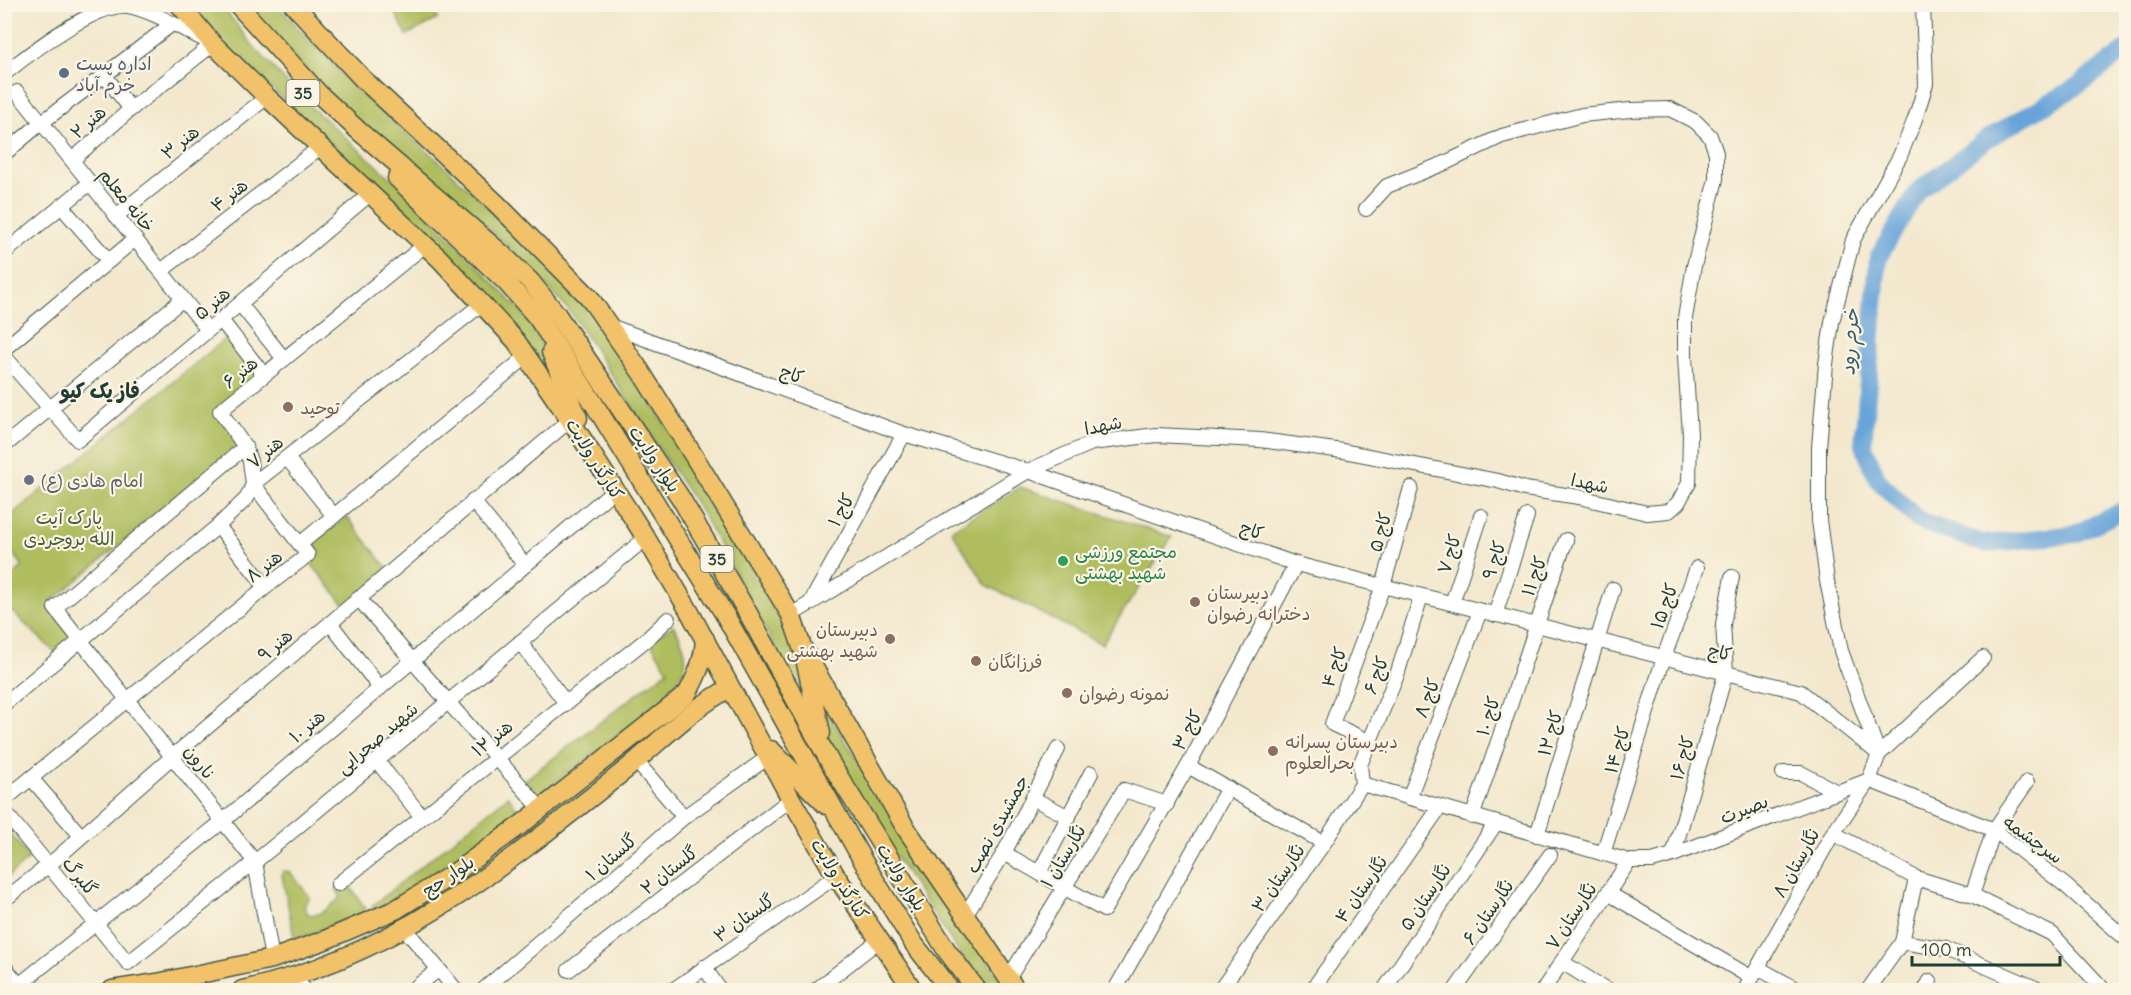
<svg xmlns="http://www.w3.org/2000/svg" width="2131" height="995" font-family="Delius,'Playpen Sans Arabic',sans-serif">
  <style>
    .green { fill: #afbd5f; stroke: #677d4a; stroke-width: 1.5 }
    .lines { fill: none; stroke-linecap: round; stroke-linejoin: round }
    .river { stroke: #68a4d9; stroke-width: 18 }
    .minor-casing { stroke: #3f574b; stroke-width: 16 }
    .major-casing { stroke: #3f574b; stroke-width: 21 }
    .minor { stroke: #fff; stroke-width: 14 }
    .major { stroke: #f2c26a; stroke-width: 18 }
    .service-dot { fill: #5c6f8a; stroke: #fcf5e5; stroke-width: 2 }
    .education-dot { fill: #8d6e63; stroke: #fcf5e5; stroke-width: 2 }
    .worship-dot { fill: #6b7280; stroke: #fcf5e5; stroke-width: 2 }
    .leisure-dot { fill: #2e9e5b; stroke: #fcf5e5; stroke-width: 2 }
    .labels { text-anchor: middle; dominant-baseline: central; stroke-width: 4.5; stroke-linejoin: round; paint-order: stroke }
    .shield { fill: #fcf5e5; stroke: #617469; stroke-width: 1.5 }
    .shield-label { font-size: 16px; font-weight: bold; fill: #1f3d34 }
    .service-label { font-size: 18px; fill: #4e5e75; stroke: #fcf5e5; text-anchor: start }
    .street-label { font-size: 18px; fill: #1f3d34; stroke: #fcf5e5 }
    .education-label { font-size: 18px; fill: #785e54; stroke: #fcf5e5; text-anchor: start }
    .worship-label { font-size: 18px; fill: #5b616d; stroke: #fcf5e5; text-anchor: start }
    .park-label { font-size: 18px; fill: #435d3f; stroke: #fcf5e5 }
    .leisure-label { font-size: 18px; fill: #27864d; stroke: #fcf5e5; text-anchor: start }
    .water-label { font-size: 20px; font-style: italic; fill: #355c66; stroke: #fcf5e5 }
    .neighbourhood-label { font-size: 20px; font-weight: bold; fill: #1f3d34; stroke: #fcf5e5 }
  </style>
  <rect width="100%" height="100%" fill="#fcf5e5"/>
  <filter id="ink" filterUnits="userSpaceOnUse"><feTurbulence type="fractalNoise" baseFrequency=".0167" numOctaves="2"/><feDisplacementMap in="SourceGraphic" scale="12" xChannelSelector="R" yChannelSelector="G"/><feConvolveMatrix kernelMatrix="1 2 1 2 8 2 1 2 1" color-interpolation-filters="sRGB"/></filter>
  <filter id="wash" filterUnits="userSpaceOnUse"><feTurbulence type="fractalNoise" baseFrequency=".008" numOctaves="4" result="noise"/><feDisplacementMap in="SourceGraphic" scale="24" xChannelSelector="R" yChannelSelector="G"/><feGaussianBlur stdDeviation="1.35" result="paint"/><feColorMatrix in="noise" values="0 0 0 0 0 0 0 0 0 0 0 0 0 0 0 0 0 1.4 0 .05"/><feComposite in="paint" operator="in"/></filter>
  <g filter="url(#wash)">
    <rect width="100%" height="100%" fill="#f3e8cd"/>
    <g class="green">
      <path d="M195,5h26l33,42 48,52 97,86 119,123 16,22 27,55 -5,6 -88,-109 -11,-21 -246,-229 -13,-20z"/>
      <path d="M248,5h29l73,78 92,81 138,130 36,52 103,165 81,144 1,39 -98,-179 -132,-202 -42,-47 -45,-42 -128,-104 -73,-72z"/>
      <path d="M391,5h40l7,14 -31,16z"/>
      <path d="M230,335l33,39 -41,33 26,32 -196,162 -3,6 27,34 -18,14 -53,-50 2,-9 -2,2v-15l18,-17 -18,-22v-24z"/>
      <path d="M1020,487l152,50 -70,107 -116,-59 -35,-55z"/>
      <path d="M347,517l41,52 -39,41 -41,-50 10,-9 -7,-7z"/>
      <path d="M673,625c23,36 12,47 -12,77l-124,95 -12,-17 143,-110 -18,-28z"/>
      <path d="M810,686l197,304h-19l-24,-30 -77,-116 -56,-93z"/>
      <path d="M508,796l11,15c-46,37 -93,71 -145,100l-2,-5z"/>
      <path d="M5,827l25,31 -25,21h-1z"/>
      <path d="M283,871l7,1 20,25 -6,9 4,8c13,4 23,-9 33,-17l-5,-8 11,-7 20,29 -64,26h-9l-12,-62z"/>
    </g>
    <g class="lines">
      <path class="river" d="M2126,50l-47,35 -92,54 -69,52 -40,67 -15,187 15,35 41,41 66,23 90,-10 51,-25"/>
    </g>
  </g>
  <g filter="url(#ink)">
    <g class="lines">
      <defs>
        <g id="minor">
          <path d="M4,74c26,-21 91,-71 124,-68 22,3 63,28 85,38l-82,65 -59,51"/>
          <path d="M104,75l27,34"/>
          <path d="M17,92l191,238"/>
          <path d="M4,154l37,-31 131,-99"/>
          <path d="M61,206l48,55"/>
          <path d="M116,216l151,-119"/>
          <path d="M4,253l86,-70"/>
          <path d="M161,271l158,-123"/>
          <path d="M240,304l44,55"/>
          <path d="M221,320l43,55"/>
          <path d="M610,326l294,108 124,37 268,93 505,128 78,62"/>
          <path d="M4,349l131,-110"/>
          <path d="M4,356l74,84 292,-246"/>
          <path d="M4,446l179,-147"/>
          <path d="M245,447l-190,161 200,254 17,97"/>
          <path d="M287,458l47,58"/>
          <path d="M473,501l52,64"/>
          <path d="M218,526l48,61"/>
          <path d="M300,544l226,-187"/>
          <path d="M1421,596l-24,79 -37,90 2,19 267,77h23l21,-6 196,-75 125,50 72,56 60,53"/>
          <path d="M358,598l183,211"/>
          <path d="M812,600l92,-166"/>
          <path d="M1452,603l29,-87"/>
          <path d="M791,615l237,-144 64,-28 64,-8 104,5 83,11 155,30 27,8 54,8 68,16 22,-2 9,-8 11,-20 1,-48 -5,-78v-39l9,-52 22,-87v-26l-6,-17 -14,-14 -26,-13 -40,1 -48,5 -80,21 -57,27 -58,23 -21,23"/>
          <path d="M1495,615l32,-99"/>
          <path d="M330,623l50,65"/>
          <path d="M520,642l45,60"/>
          <path d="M4,704l214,-178 29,-28 6,-14 229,-180"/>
          <path d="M1368,741l-36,-17 51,-138 28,-98"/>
          <path d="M1878,752l-37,-101 -14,-70 -8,-61v-73l7,-83 6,-42 21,-82 47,-84 15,-37 11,-35 -3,-80"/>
          <path d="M377,761l45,56"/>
          <path d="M636,761l48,56"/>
          <path d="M1188,766l136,77"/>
          <path d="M1783,773h18l36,19"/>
          <path d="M31,778l50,58"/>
          <path d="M1032,798l37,19"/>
          <path d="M1409,798l71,-187"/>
          <path d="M4,800l262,-213 42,-32 -55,-71 -3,-23 -5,-14 -25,-36 205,-166"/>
          <path d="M4,811l124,152 139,-111 379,-314"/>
          <path d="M1472,817c33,-92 61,-185 94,-277"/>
          <path d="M1833,833l83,45 56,17 80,39 52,56"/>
          <path d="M1537,835l76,-246"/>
          <path d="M1004,853l100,57 84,-144 108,-202"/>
          <path d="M1603,854l61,-197 33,-89"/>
          <path d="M1673,855l53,-183 -3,-48 9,-47"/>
          <path d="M1039,873l52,-100"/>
          <path d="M338,884l309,-245 21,-20"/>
          <path d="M1608,893l144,85 6,-10 40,22"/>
          <path d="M1972,895l22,-65 33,-48"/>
          <path d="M4,900l45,-35 123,-108 398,-337"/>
          <path d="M965,915l39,-62 54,-104"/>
          <path d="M405,929l51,61"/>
          <path d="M1902,942l14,-64"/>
          <path d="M1562,962l45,28"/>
          <path d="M4,966l15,19 204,-164 391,-331"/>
          <path d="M704,967l16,23"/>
          <path d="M569,970l222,-171"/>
          <path d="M293,976l12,14"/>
          <path d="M1008,979l116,-189 43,14"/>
          <path d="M412,990l26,-20"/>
          <path d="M483,990l201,-173 83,-59"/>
          <path d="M673,990l163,-114"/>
          <path d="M816,990l62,-49"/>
          <path d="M1115,990l113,-202"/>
          <path d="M1220,990l104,-147 38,-59"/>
          <path d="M1312,990l128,-183"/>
          <path d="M1384,990l112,-167"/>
          <path d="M1455,990l95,-135"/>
          <path d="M1543,990l86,-129"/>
          <path d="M1745,990l88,-157 36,-53 10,-26 104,-96"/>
          <path d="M1868,990l34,-48 44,7 94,41"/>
          <path d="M1925,990l5,-9"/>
        </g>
        <g id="major">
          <path d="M179,4l34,40 54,53 173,162 76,82 54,79 76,118 42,71 103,190 45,77 77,114"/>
          <path d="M237,4l83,91 40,37 142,122 28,27 25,31 125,185 69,118 82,149 116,187 30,39"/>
          <path d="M293,4l70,75 134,125 92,93 52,75 54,86 96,157 11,32 103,180 111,163"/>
          <path d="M397,178l110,105 30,34 49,74 139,224 138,246 51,83 36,46"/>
          <path d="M551,352l27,66"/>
          <path d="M806,663l15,70"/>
          <path d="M771,750l55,55"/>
          <path d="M112,990l45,-7 115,-24 53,-19 70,-30 58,-36 69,-50 165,-130c10,-18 17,-34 18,-55"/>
          <path d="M242,990c148,-31 261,-123 377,-215 37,-29 69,-65 111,-87"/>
        </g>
      </defs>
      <use href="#minor" class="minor-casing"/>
      <use href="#major" class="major-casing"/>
      <use href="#minor" class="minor"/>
      <use href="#major" class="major"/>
    </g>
  </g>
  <circle class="service-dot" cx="64" cy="73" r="6"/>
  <g class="education-dot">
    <circle cx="288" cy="407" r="6"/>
    <circle cx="1195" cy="602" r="6"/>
    <circle cx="890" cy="639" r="6"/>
    <circle cx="976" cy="661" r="6"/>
    <circle cx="1067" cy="693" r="6"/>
    <circle cx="1273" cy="751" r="6"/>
  </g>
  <circle class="worship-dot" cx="29" cy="480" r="6"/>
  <circle class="leisure-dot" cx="1063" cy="561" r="6"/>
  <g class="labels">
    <g class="shield">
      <rect x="286.5" y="80" width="33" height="26" rx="4.5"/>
      <rect x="700.5" y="546" width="33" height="26" rx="4.5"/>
    </g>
    <g class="shield-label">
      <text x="303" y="93">35</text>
      <text x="717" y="559">35</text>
    </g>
    <g class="service-label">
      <text x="76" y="63">اداره پست<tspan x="76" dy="21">خرم آباد</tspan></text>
    </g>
    <g class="street-label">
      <text transform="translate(88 122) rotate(-41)">هنر ۲</text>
      <text transform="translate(180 142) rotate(-39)">هنر ۳</text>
      <text transform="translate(229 195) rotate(-38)">هنر ۴</text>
      <text transform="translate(127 200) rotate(51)">خانه معلم</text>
      <text transform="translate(212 303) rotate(-40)">هنر ۵</text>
      <text transform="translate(240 372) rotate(-39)">هنر ۶</text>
      <text transform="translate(792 374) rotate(20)">کاج</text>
      <text transform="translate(1103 425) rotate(-11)">شهدا</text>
      <text transform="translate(265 452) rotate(-39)">هنر ۷</text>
      <text transform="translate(595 459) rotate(58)">کنارگذر ولایت</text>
      <text transform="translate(655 459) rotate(56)">بلوار ولایت</text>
      <text transform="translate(1590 483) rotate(12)">شهدا</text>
      <text transform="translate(841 510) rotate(-61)">کاج ۱</text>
      <text transform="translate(1252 530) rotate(19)">کاج</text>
      <text transform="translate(1380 532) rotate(-74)">کاج ۵</text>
      <text transform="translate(1449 554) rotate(-72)">کاج ۷</text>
      <text transform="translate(1494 560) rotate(-72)">کاج ۹</text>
      <text transform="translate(264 566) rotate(-38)">هنر ۸</text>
      <text transform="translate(1534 576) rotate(-70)">کاج ۱۱</text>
      <text transform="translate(1664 606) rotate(-70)">کاج ۱۵</text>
      <text transform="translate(275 645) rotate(-40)">هنر ۹</text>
      <text transform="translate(1720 652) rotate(14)">کاج</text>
      <text transform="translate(1334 667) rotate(-70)">کاج ۴</text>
      <text transform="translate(1376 675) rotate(-69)">کاج ۶</text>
      <text transform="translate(1427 698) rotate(-69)">کاج ۸</text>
      <text transform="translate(1488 716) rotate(-72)">کاج ۱۰</text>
      <text transform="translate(307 726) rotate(-40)">هنر ۱۰</text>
      <text transform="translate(1187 730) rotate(-62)">کاج ۳</text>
      <text transform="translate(1550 733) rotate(-73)">کاج ۱۲</text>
      <text transform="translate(377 738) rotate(-40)">شهید صحرایی</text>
      <text transform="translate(492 738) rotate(-39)">هنر ۱۲</text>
      <text transform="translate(1617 750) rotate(-73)">کاج ۱۴</text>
      <text transform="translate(1682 758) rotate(-74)">کاج ۱۶</text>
      <text transform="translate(200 762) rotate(52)">نارون</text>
      <text transform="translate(1744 809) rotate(-21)">بصیرت</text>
      <text transform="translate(997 824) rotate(-61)">جمشیدی نصب</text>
      <text transform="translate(2033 839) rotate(36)">سرچشمه</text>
      <text transform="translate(1063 856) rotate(-59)">نگارستان ۱</text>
      <text transform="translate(611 857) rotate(-41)">گلستان ۱</text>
      <text transform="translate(1796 863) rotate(-61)">نگارستان ۸</text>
      <text transform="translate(669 870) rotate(-38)">گلستان ۲</text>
      <text transform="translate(80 876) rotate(51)">گلبرگ</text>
      <text transform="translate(448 876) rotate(-34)">بلوار حج</text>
      <text transform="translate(902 877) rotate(58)">بلوار ولایت</text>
      <text transform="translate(1278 878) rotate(-55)">نگارستان ۳</text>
      <text transform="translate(840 879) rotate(58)">کنارگذر ولایت</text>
      <text transform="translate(1361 889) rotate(-55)">نگارستان ۴</text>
      <text transform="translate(1425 897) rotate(-56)">نگارستان ۵</text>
      <text transform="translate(1488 912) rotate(-55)">نگارستان ۶</text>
      <text transform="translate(1571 916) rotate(-56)">نگارستان ۷</text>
      <text transform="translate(744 918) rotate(-35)">گلستان ۳</text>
    </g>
    <g class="education-label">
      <text x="300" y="407">توحید</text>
      <text x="1207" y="592">دبیرستان<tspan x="1207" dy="21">دخترانه رضوان</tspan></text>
      <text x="878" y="629" text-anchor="end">دبیرستان<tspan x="878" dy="21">شهید بهشتی</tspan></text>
      <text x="988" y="661">فرزانگان</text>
      <text x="1079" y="693">نمونه رضوان</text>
      <text x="1285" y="741">دبیرستان پسرانه<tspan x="1285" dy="21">بحرالعلوم</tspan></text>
    </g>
    <g class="worship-label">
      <text x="41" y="480">امام هادی (ع)</text>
    </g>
    <g class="park-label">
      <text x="69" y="517">پارک آیت<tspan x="69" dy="21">الله بروجردی</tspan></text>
    </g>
    <g class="leisure-label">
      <text x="1075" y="551">مجتمع ورزشی<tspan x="1075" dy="21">شهید بهشتی</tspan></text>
    </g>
    <g class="water-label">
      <text transform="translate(1849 342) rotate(-86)">خرم رود</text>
    </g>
    <g class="neighbourhood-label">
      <text x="100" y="390">فاز یک کیو</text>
    </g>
  </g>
  <rect width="2131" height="995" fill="none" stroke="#fcf5e5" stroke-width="24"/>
  <path d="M1912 956v9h148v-9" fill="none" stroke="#1f3d34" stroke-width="3"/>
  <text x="1921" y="956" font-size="18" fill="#1f3d34" stroke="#fcf5e5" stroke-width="4.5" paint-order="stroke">100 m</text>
</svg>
